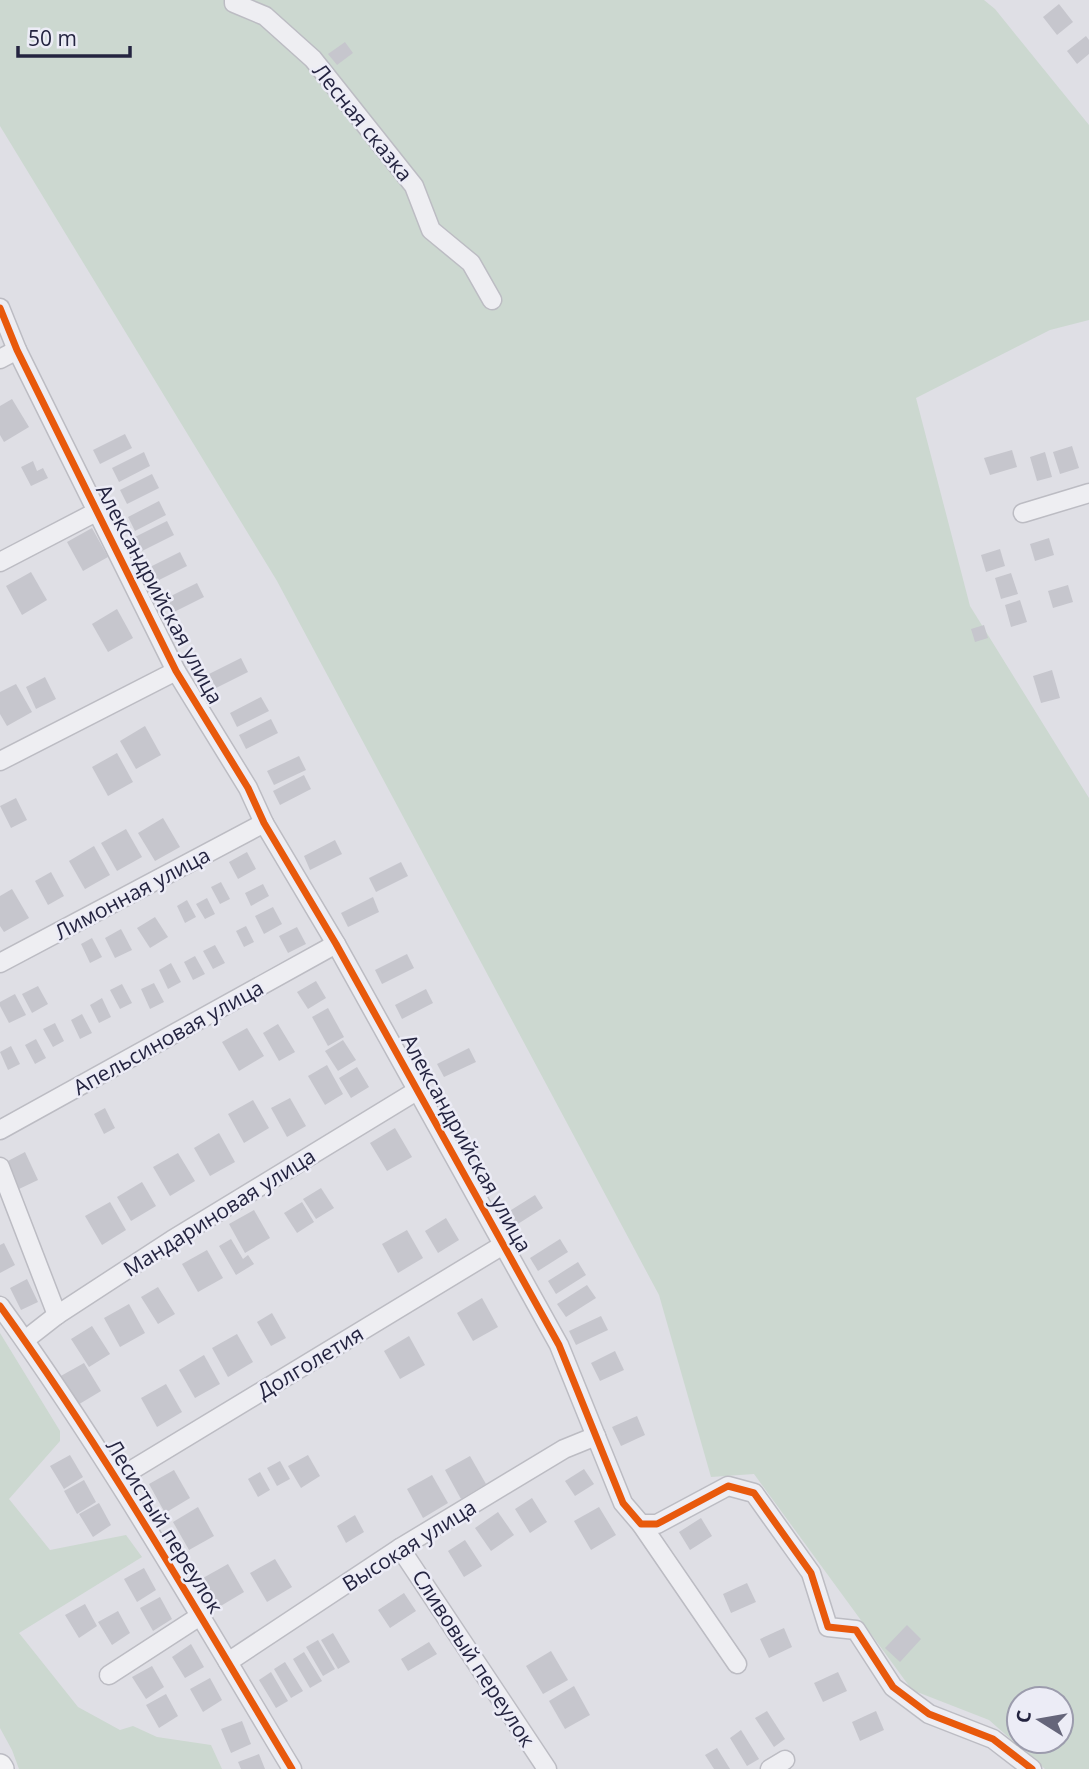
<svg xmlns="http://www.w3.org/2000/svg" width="1089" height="1769" font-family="'Open Sans',sans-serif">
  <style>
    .green { fill: #ccd8d0; fill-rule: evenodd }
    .building { fill: #c6c6cd }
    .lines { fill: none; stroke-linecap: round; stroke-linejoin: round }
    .minor-casing { stroke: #bcbcc3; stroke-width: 21 }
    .major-casing { stroke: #bbbbc3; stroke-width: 26 }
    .minor { stroke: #eeeef2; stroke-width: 18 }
    .major { stroke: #f3f3f5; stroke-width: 23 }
    .cycleway-casing { stroke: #ececf6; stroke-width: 11 }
    .cycleway { stroke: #e8590c; stroke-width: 7 }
    .labels { text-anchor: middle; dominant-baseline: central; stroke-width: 5; stroke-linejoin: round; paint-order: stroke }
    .street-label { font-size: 21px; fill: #242440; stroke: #ececf6 }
  </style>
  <rect width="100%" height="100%" fill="#dfdfe5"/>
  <g class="green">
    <path d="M0,0h984l11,9 94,116v195l-39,10 -134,68 54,208 119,192v971h-44l-56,-49 -77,-30 -158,-216 -43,3 -52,-182 -382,-714 -277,-455zM1019,1699h42v42h-42z"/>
    <path d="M0,1333l60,98v10l-51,58 41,51 76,-15 16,22 -123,76 59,74 42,23 13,-4 24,11 54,8 11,24h-203l-7,-19 -12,-22z"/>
  </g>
  <g class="building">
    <path d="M1059,4l14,18 -16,13 -14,-18z"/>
    <path d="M1086,36l3,4v14l-12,10 -10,-13z"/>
    <path d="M345,42l8,11 -16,12 -9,-11z"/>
    <path d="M12,399l17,28 -25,15 -4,-7v-29z"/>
    <path d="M125,434l7,14 -32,16 -7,-14z"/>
    <path d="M1072,446l7,22 -19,6 -7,-22z"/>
    <path d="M1012,450l5,17 -27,8 -6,-17z"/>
    <path d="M144,452l6,14 -31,16 -7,-14z"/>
    <path d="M1045,452l7,25 -15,4 -7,-24z"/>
    <path d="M33,461l4,10 6,-3 5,10 -17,8 -10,-19z"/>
    <path d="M152,474l7,14 -32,16 -7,-14z"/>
    <path d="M159,501l7,14 -31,16 -7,-14z"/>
    <path d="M167,521l7,14 -32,16 -7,-14z"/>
    <path d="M92,528l16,29 -25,14 -16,-29z"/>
    <path d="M1049,538l5,17 -19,6 -5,-17z"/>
    <path d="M1000,549l5,17 -19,6 -5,-17z"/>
    <path d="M180,552l7,14 -32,16 -7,-14z"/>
    <path d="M31,572l16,28 -25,15 -16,-29z"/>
    <path d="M1011,573l7,21 -17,5 -6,-21z"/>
    <path d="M197,583l7,14 -32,16 -7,-14z"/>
    <path d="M1068,585l5,17 -20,6 -5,-17z"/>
    <path d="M1020,600l7,22 -16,5 -6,-22z"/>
    <path d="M117,609l16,29 -25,14 -16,-28z"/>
    <path d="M984,625l4,13 -13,4 -4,-13z"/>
    <path d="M241,658l7,14 -32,16 -7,-14z"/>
    <path d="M1052,670l8,28 -19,5 -8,-27z"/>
    <path d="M45,677l11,22 -20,10 -10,-22z"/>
    <path d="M16,684l16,28 -25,14 -7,-12v-22z"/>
    <path d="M261,697l8,14 -32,16 -7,-14z"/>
    <path d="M271,719l7,14 -32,16 -7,-14z"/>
    <path d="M145,726l16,29 -25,14 -16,-28z"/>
    <path d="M117,753l16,29 -25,14 -16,-29z"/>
    <path d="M299,756l7,14 -32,15 -7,-14z"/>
    <path d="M304,775l7,14 -31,16 -7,-14z"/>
    <path d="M16,798l11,22 -16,8 -11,-22z"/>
    <path d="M163,818l17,29 -25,14 -17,-28z"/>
    <path d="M126,829l16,28 -25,14 -16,-28z"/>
    <path d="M335,840l7,14 -32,16 -6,-14z"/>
    <path d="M94,846l16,29 -25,14 -16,-28z"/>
    <path d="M247,852l9,17 -18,10 -9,-17z"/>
    <path d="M401,862l7,14 -32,16 -7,-14z"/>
    <path d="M51,872l13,24 -16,9 -13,-24z"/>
    <path d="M221,882l9,17 -10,5 -9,-17z"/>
    <path d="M263,884l6,12 -18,10 -6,-13z"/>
    <path d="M12,889l17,29 -25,14 -4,-6v-30z"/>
    <path d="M373,897l6,15 -31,15 -7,-14z"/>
    <path d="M207,898l8,16 -10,5 -9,-15z"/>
    <path d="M187,900l9,17 -11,6 -8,-17z"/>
    <path d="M273,907l9,17 -18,10 -9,-18z"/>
    <path d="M155,917l13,20 -18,11 -13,-20z"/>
    <path d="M246,926l8,16 -10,5 -8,-16z"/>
    <path d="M297,927l9,17 -18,9 -9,-17z"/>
    <path d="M121,929l11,21 -17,8 -10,-20z"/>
    <path d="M92,938l10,19 -12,6 -9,-19z"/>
    <path d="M215,945l10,18 -12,6 -10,-18z"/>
    <path d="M407,954l7,14 -32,16 -7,-14z"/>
    <path d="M195,956l10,18 -12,6 -9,-18z"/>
    <path d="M171,963l10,19 -13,7 -9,-19z"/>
    <path d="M316,981l10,17 -18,11 -11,-17z"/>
    <path d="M154,983l10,19 -14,7 -9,-20z"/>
    <path d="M122,984l10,19 -12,6 -10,-19z"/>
    <path d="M38,986l10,18 -16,9 -10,-19z"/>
    <path d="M426,989l7,14 -31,16 -7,-14z"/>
    <path d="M15,994l11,21 -17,8 -9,-17v-4z"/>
    <path d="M102,998l9,19 -12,6 -9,-18z"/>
    <path d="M328,1008l16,29 -16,9 -16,-29z"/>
    <path d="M82,1014l10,19 -12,6 -9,-19z"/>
    <path d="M55,1023l9,18 -11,6 -10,-18z"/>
    <path d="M278,1024l17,28 -16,9 -16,-28z"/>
    <path d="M247,1028l17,28 -25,15 -17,-29z"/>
    <path d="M36,1039l10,19 -11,6 -10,-19z"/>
    <path d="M343,1040l13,20 -18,11 -13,-20z"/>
    <path d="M11,1046l9,18 -12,6 -8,-18z"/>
    <path d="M469,1048l7,14 -32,15 -7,-13z"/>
    <path d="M327,1065l16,29 -18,11 -17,-29z"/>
    <path d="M357,1067l12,20 -18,11 -12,-20z"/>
    <path d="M290,1098l16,28 -19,11 -16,-29z"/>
    <path d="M253,1100l16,28 -25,15 -16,-29z"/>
    <path d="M105,1108l10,20 -11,6 -10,-20z"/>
    <path d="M395,1128l17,29 -25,14 -17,-28z"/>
    <path d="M219,1133l16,29 -25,14 -16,-28z"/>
    <path d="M25,1152l13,28 -19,9 -13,-27z"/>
    <path d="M178,1153l17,28 -25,15 -17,-29z"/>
    <path d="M142,1182l14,24 -25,15 -14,-24z"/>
    <path d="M321,1188l13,20 -18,11 -13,-20z"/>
    <path d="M535,1195l8,13 -30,19 -8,-13z"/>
    <path d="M110,1202l16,28 -24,15 -17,-29z"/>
    <path d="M302,1202l12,20 -17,11 -13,-20z"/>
    <path d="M254,1210l16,28 -25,15 -16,-29z"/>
    <path d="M446,1218l13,22 -21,13 -13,-22z"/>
    <path d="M407,1230l16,28 -25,15 -16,-29z"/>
    <path d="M231,1239l12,20 5,-4 6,9 -18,11 -17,-29z"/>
    <path d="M560,1239l8,13 -30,19 -8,-13z"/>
    <path d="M4,1243l11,22 -15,8v-28z"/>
    <path d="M207,1250l16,28 -25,14 -16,-28z"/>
    <path d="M578,1262l8,13 -30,19 -8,-13z"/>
    <path d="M27,1279l11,23 -17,8 -11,-22z"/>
    <path d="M587,1285l9,13 -30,19 -9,-13z"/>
    <path d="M158,1287l17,27 -17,10 -17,-27z"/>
    <path d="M482,1298l16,29 -25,14 -16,-28z"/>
    <path d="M129,1304l16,29 -25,14 -16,-29z"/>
    <path d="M272,1313l14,25 -15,8 -14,-24z"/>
    <path d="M601,1316l7,14 -32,15 -7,-14z"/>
    <path d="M92,1326l18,28 -21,13 -18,-28z"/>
    <path d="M237,1334l16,28 -25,15 -16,-29z"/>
    <path d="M409,1336l16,29 -25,14 -16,-28z"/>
    <path d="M615,1351l9,19 -24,11 -9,-18z"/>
    <path d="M204,1355l16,29 -25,14 -16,-28z"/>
    <path d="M84,1363l17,28 -25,15 -17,-29z"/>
    <path d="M166,1384l16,28 -25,15 -16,-29z"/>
    <path d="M637,1416l8,19 -24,11 -9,-19z"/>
    <path d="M70,1455l13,22 -19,12 -14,-23z"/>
    <path d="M308,1455l12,21 -19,12 -13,-22z"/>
    <path d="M470,1456l16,28 -25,15 -16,-29z"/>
    <path d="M280,1461l10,18 -13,7 -10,-18z"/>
    <path d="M584,1469l10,15 -19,12 -10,-15z"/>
    <path d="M174,1470l16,28 -25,15 -16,-29z"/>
    <path d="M260,1472l10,18 -12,7 -10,-18z"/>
    <path d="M432,1475l16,28 -25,15 -16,-29z"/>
    <path d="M84,1480l12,22 -19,12 -13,-23z"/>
    <path d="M532,1498l15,24 -17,11 -15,-24z"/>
    <path d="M99,1503l12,22 -18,12 -14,-23z"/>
    <path d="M198,1507l16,29 -25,14 -16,-28z"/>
    <path d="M599,1507l17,28 -25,15 -17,-29z"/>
    <path d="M498,1512l16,23 -23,16 -16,-23z"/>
    <path d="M355,1515l9,17 -18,11 -9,-17z"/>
    <path d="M701,1518l11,18 -22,14 -11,-18z"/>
    <path d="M465,1540l17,26 -18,11 -16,-26z"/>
    <path d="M275,1559l17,28 -25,15 -17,-29z"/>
    <path d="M228,1564l16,28 -25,15 -16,-29z"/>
    <path d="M144,1568l12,22 -19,12 -13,-23z"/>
    <path d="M747,1583l9,19 -25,11 -8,-19z"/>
    <path d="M404,1593l12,18 -26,17 -12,-18z"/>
    <path d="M160,1597l12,22 -19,12 -13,-23z"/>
    <path d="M85,1604l12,22 -18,12 -14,-23z"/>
    <path d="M118,1611l12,22 -18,12 -14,-23z"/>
    <path d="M907,1625l14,14 -21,23 -15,-14z"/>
    <path d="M784,1628l8,19 -23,11 -9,-19z"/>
    <path d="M333,1633l17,29 -12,7 -17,-29z"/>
    <path d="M318,1640l17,29 -12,7 -17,-29z"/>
    <path d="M429,1642l8,12 -29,17 -7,-12z"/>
    <path d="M191,1644l13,23 -19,11 -13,-21z"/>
    <path d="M551,1651l17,29 -25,14 -17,-28z"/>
    <path d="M304,1652l18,29 -12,7 -17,-29z"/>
    <path d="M285,1662l18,29 -12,7 -17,-29z"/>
    <path d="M152,1666l12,21 -18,12 -14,-22z"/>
    <path d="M271,1672l17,29 -12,7 -17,-28z"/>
    <path d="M838,1672l9,19 -24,11 -9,-19z"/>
    <path d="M210,1678l12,22 -19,12 -13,-23z"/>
    <path d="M574,1686l16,29 -25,14 -16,-28z"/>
    <path d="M166,1694l12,22 -19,12 -13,-23z"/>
    <path d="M767,1711l18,28 -11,8 -19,-29z"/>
    <path d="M876,1711l8,19 -24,11 -8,-19z"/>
    <path d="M242,1721l9,23 -20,9 -10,-24z"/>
    <path d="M741,1730l18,29 -12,7 -17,-28z"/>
    <path d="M717,1748l13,21h-16l-9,-14z"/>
    <path d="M259,1754l6,15h-24l-3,-7z"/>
  </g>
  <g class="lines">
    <defs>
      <g id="minor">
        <path d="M234,0v3l31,13 48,43 101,127 17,44 40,33 21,37"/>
        <path d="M0,308l17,42 159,321 72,117 16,35 72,121 223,401 64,158 18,21h16l71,-38 26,7 57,80 17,54 28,3 37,57 36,27 64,25 39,30"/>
        <path d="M0,359l17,-9"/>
        <path d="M1023,513l66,-20"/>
        <path d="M0,562l96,-50"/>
        <path d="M0,761l176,-90"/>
        <path d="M0,963l264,-140"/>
        <path d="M0,1130l336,-186"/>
        <path d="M0,1167l57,148"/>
        <path d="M0,1306c107,148 198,307 292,463"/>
        <path d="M25,1340l32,-25 115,-75 246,-150"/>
        <path d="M117,1479l386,-234"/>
        <path d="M641,1524l96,140"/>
        <path d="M400,1548l147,221"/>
        <path d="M228,1662l172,-114 164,-99 32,-13"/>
        <path d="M109,1675l91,-59"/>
        <path d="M770,1769l15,-9"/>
      </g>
      <path id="major" d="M0,1766l2,3"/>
    </defs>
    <use href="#minor" class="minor-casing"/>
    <use href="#major" class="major-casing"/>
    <use href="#minor" class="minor"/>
    <use href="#major" class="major"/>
    <defs>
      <g id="cycleway">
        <path d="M0,308l17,42 159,321 72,117 16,35 72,121 223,401 64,158 18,21h16l71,-38 26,7 57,80 17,54 28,3 37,57 36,27 64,25 39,30"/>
        <path d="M0,1306c107,148 198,307 292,463"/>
      </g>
    </defs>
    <use href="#cycleway" class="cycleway-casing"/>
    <use href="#cycleway" class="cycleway"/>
  </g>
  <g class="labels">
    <g class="street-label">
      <text transform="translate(363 122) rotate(51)">Лесная сказка</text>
      <text transform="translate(160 594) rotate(62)">Александрийская улица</text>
      <text transform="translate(132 893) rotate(-28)">Лимонная улица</text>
      <text transform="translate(168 1037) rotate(-29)">Апельсиновая улица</text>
      <text transform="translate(467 1143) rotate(61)">Александрийская улица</text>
      <text transform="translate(219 1212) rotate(-32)">Мандариновая улица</text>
      <text transform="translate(310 1362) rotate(-31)">Долголетия</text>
      <text transform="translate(165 1526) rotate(58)">Лесистый переулок</text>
      <text transform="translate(409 1545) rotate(-32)">Высокая улица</text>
      <text transform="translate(474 1658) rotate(57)">Сливовый переулок</text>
    </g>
  </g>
  <g transform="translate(1040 1720) rotate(281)"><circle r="33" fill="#ececf6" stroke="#9c9cad" stroke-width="2"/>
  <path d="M0-5L12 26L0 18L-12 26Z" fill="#65657a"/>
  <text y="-10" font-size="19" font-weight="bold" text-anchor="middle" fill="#242440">С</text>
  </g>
  <path d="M18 46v10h112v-10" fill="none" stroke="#242440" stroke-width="3.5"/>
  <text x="28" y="46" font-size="21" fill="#242440" stroke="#ececf6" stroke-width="5" paint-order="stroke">50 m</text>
</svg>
